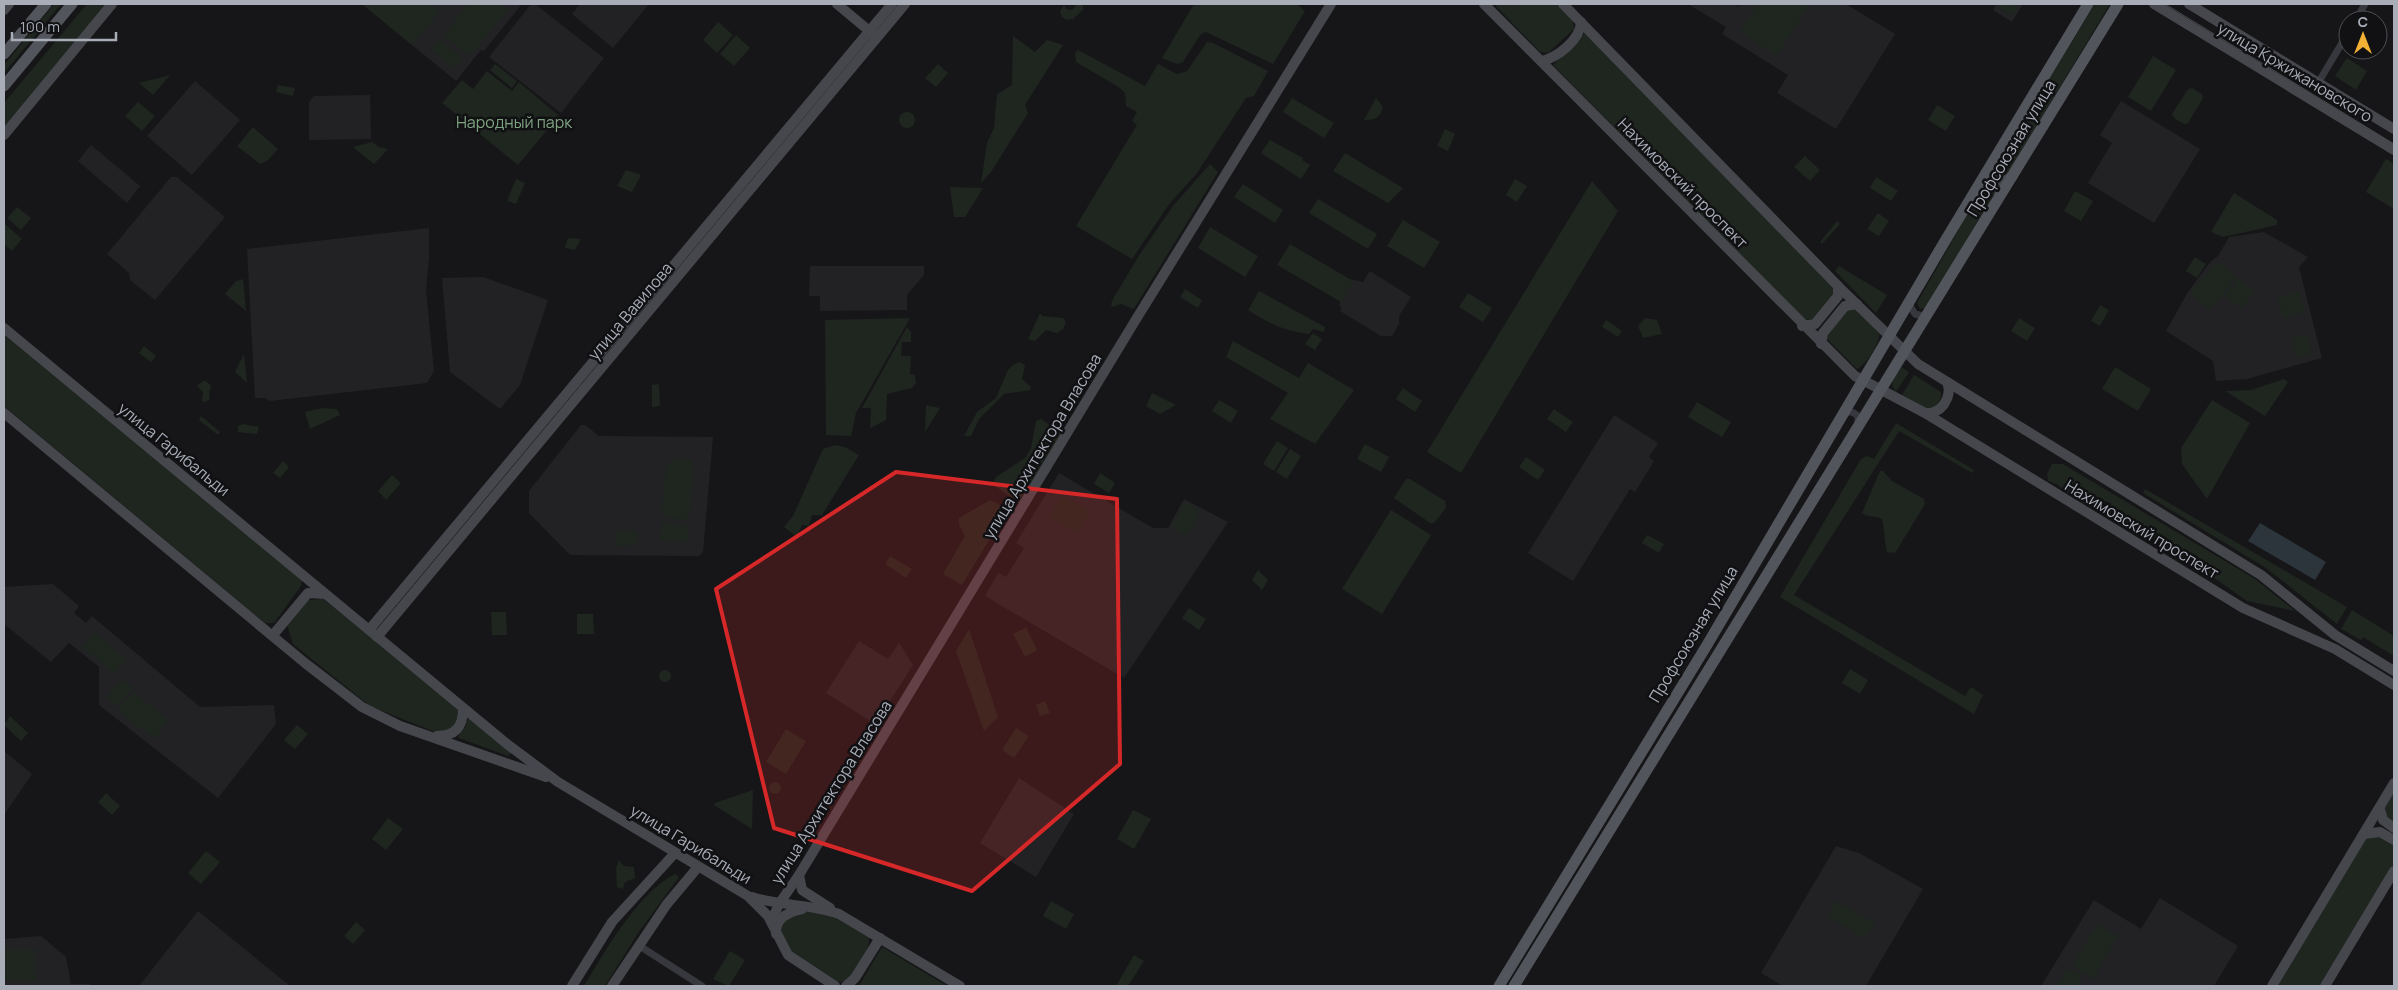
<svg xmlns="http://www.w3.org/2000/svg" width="2398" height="990" font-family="Manrope,sans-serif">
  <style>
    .built { fill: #222225 }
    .green { fill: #1e261f }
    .water { fill: #2c353c }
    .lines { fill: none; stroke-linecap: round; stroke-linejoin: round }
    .street { stroke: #37383d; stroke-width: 7 }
    .secondary { stroke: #45474d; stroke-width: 10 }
    .primary { stroke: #53555c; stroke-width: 11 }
    .tram { stroke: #4a4c52; stroke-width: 1 }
    .marked { fill: #d62828; fill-opacity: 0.2; stroke: #d62828; stroke-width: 4; stroke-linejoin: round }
    .labels { text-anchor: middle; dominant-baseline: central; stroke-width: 5; stroke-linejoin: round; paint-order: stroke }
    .street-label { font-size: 16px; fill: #a8adb8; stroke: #111113 }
    .park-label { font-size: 16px; fill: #7fa381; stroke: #111113 }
  </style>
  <rect width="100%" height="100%" fill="#161618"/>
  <g class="built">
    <path d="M362,4h160l-38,47 -3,-1 -25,31z"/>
    <path d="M531,4h4l69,54 -43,55 -72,-56z"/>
    <path d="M580,4h69l-36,44 -41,-34z"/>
    <path d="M1688,4h51l-3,6 4,-6h106l49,30 -59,95 -59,-36 11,-18 -66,-41 4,-7z"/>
    <path d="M1997,4h26l-11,18 -19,-12z"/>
    <path d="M195,81l45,39 -48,55 -45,-39z"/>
    <path d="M370,95l1,44 -62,1v-38l5,-6z"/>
    <path d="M2121,101l79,48 -46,74 -66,-40 24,-40 -12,-8z"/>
    <path d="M91,145l49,41 -13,17 -49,-42z"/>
    <path d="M171,177h6l48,40 -70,83 -25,-20 -1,-7 -22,-19z"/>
    <path d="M429,228v30l-3,32 8,81 -7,12 -157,18 -5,-3h-10l-8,-149z"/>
    <path d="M2264,232l44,25 -9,10 23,91 -75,21 -31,2 -3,-20 -47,-30 22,-39 22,-30 8,-6 11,-19z"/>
    <path d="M810,266h114v9l-17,20v15l-87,1v-15h-11z"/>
    <path d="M1370,271l41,26 -12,19v8l-7,12h-11l-41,-25 2,-3 -3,-3 11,-26 13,3z"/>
    <path d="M483,277l65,23 -28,85 -20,24 -50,-37 -8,-94z"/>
    <path d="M1614,415l44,28 -9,14 5,4 -19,31 -5,-3 -57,92 -45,-28z"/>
    <path d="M581,425h4l14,11 114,1 -10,115 -4,4 -129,-1 -41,-42v-22z"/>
    <path d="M1059,473l94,55h15l16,-29 44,23 -104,156 -139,-82 13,-23 8,4 18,-29 -8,-5z"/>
    <path d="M53,584l26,22 -5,7 12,10 6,-7 108,91 74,-2 2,19 -58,74 -119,-93v-38l-30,-24 -18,19 -47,-38v-37z"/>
    <path d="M859,641l29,18 11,-16 14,22 -38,59 -49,-31z"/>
    <path d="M4,751l28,23 -28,41z"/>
    <path d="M1019,778l55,36 -38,63 -56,-34z"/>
    <path d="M1836,846l23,7 64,36 -57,97h-83l-22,-13z"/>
    <path d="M2160,898l78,48 -24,40h-173l53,-86 47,29z"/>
    <path d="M198,911l92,75h-151z"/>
    <path d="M41,936l25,21 5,27h18l2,2h-87v-47z"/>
  </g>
  <g class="green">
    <path d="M54,4h7l-57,69v-8z"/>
    <path d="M87,4h22l-105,126v-27z"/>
    <path d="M362,4h69l9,7 -28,34z"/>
    <path d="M469,4h33l7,5 -39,47 -27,-21z"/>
    <path d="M1078,4h5v6l-10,9 -6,1 -5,-3 -2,-6 4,-6 2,4 6,1z"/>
    <path d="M1194,4h103l8,7 -32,53 -67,-32 -6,3 -17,27 -6,2 -15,-6z"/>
    <path d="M1494,4h63l16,16 1,9 -26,24 -8,-1z"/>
    <path d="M1758,4h52l-33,52 -37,-24z"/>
    <path d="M2001,4h8l8,4 -5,8 -14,-8z"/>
    <path d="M2095,4h15l-104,172 -9,1 -3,-8z"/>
    <path d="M718,22l15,13 -16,18 -14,-13z"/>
    <path d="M1585,33l250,256 -4,11 -18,19 -8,1 -252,-255z"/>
    <path d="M736,35l14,13 -16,18 -14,-12z"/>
    <path d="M1013,36l22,16 12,-12 16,5 -38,60 3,8 -37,59 -10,11 6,-40 7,-15 3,-34 15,-9z"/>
    <path d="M440,39l23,19 -9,11 -23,-19z"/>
    <path d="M1207,42l6,1 55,28 -14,25 -8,2 -49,75 -27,30 -38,56 -56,-33 61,-101 -5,-4 5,-9 -11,-6 -1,-13 -5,-5 -44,-26 -1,-9 3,-3 67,36 13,-22 19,10 10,-3z"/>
    <path d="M2153,56l23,14 -25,41 -23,-14z"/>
    <path d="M2347,58l20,13 -11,19 -21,-14z"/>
    <path d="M495,64l22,17 -5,7 -22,-18z"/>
    <path d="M938,64l10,9 -12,14 -11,-9z"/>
    <path d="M487,71l25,20 7,-9 40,34 -41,49 -76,-62 20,-23 11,9z"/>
    <path d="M170,75l-17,20 -14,-12z"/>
    <path d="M278,85l17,3 -2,8 -17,-4z"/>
    <path d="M2192,88l10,6 1,4 -15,25 -4,1 -10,-6 -2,-4 16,-25z"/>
    <path d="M1292,98l42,25 -10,15 -41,-26z"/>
    <path d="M1376,98l7,9c-3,11 -8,13 -19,13z"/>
    <path d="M138,102l17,14 -13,15 -17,-15z"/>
    <path d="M1937,105l18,11 -9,15 -18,-11z"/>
    <circle cx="907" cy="120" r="8"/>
    <path d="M253,127l25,22 -11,12 -7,3 -23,-18z"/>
    <path d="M1445,129l10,5 -7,17 -11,-5z"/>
    <path d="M1270,140l33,18 -1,2 8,5 -9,14 -40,-26z"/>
    <path d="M372,142l7,5 9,2 -14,15 -21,-17z"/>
    <path d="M1345,153l58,35 -15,15 -55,-32z"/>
    <path d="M1805,156l15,14 -10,11 -16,-14z"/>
    <path d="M2386,159l8,5v45l-28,-17z"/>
    <path d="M1210,164l8,8 -83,135 -2,2 -12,-5 -9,3 -1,-3 3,-7 26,-43 33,-48z"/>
    <path d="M626,170l15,5 -9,17 -15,-6z"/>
    <path d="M1876,177l22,14 -7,10 -21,-13z"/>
    <path d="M516,179l9,4 -9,21 -9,-3z"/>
    <path d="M1515,179l12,7 -10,16 -11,-7z"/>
    <path d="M1592,181l26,30 -157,262 -34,-21z"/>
    <path d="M1243,184l40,26 -8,13 -41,-26z"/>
    <path d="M950,187l33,1 -18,29h-11z"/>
    <path d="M1983,187h7l4,7 -69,114 -5,1 -3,-6z"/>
    <path d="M2075,191l18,10 -12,20 -17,-10z"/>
    <path d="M2234,193l43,27v5l-54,12 -12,-5z"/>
    <path d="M1318,199l59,35 -9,15 -59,-36z"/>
    <path d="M17,207l14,11 -10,12 -14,-12z"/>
    <path d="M1878,213l11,8 -10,15 -12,-7z"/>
    <path d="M1403,220l37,22 -16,26 -37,-22z"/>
    <path d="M1837,221l3,3 -18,20 -2,-2z"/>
    <path d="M4,223l18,16 -10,12 -8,-7z"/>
    <path d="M1210,227l48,29 -13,21 -47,-29z"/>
    <path d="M568,238l13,1 -6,11 -10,-2z"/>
    <path d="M1290,244l63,37 -12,21 -64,-37z"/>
    <path d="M2195,257l11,7 -9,14 -11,-7z"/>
    <path d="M2217,261l20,16 -27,33 -20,-17z"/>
    <path d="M1839,266l48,29 -11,18 -41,-42z"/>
    <path d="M243,279l3,32 -21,-17 11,-13z"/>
    <path d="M2239,279l16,13 -14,16 -16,-13z"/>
    <path d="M1185,289l17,11 -4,8 -18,-11z"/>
    <path d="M1259,291l66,36 -1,5 -11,-3 -4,5c-25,-3 -41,-11 -61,-24z"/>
    <path d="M2299,291l5,21 -21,6 -5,-21z"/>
    <path d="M1468,293l24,15 -9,14 -24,-15z"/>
    <path d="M2100,305l9,5 -9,16 -9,-5z"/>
    <path d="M1845,308l10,1 25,23c-2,13 -12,31 -23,37l-32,-32z"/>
    <path d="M1040,313l2,3 21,2 3,4 -3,7 -6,4 -11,-3 -11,11 -7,-2z"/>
    <path d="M910,318l-54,95 -5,23 -25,-1 -1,-115z"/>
    <path d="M1645,318l12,2 5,14 -19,4 -5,-12z"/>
    <path d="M2019,318l16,10 -8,13 -16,-10z"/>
    <path d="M1606,320l16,11 -4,6 -16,-10z"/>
    <path d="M907,327l4,5v10h-9l-1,14h10l-1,18 5,1 1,8 -4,5 -25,6 -1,26 -16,8 1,-20h-9z"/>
    <path d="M4,332l298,248 -1,6 -27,37h-9l-261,-217z"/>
    <path d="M1313,333l9,6 -7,11 -10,-6z"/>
    <path d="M2308,335l4,19 -16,3 -4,-19z"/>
    <path d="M1233,341l66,37 9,-15 46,27 -39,54 -45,-25 18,-26 -62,-36z"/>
    <path d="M144,346l12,10 -5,6 -12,-9z"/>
    <path d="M244,354l3,29 -12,-11z"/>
    <path d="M1019,362l6,3 -3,14 9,8 -1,3 -26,4 -25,25 -8,17h-7l13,-24 19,-14 12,-28 5,-5z"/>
    <path d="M1901,367l8,5 -13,20c-8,-9 -1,-16 5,-25z"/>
    <path d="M2115,367l36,22 -13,22 -36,-22z"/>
    <path d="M1914,375l27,17c2,8 -5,15 -12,19l-27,-16z"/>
    <path d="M2284,379l4,3 -23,34 -40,-25 26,-1z"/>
    <path d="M203,381h3l5,5 -2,7 1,6 -5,3 -3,-1 1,-9 -6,-6z"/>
    <path d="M659,384l1,22 -8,1v-22z"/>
    <path d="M1403,388l19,13 -7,11 -19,-13z"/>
    <path d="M1152,393l24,12 -16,9 -14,-8z"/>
    <path d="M1219,400l19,11 -7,12 -19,-12z"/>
    <path d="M2212,400l38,23 -43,76 -25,-35 -1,-16z"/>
    <path d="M1697,402l34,20 -9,15 -34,-20z"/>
    <path d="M926,405l14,3 -15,24z"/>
    <path d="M323,408l14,1 3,6 -30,14 -5,-17z"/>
    <path d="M1554,409l19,13 -7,10 -19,-13z"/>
    <path d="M201,416l19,16 -2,3 -19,-15z"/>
    <path d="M1041,419l21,14 -43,70 -24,-17 -2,-4 3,-5 29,-19 6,-10 5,-27z"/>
    <path d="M1896,423l78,47 -2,3 -73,-42 -105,164 171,101 6,-9 12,8 -9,19 -194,-117 81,-138 6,-3 7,3z"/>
    <path d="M243,424l16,3 -2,7 -19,-2v-6z"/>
    <path d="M1277,441l11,7 -14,23 -11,-7z"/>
    <path d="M1365,444l24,13 -8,15 -24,-13z"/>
    <path d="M835,445l10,2 14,8 -37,60h-10l-3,11 -7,-1 -5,12 -13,-10 9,-11 30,-67z"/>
    <path d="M1290,449l11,7 -14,23 -11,-7z"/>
    <path d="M1526,457l19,13 -7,10 -19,-13z"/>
    <path d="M673,459l17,1 4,5 -4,48 -5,7 -18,-2 -5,-6 4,-46z"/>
    <path d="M283,461l6,6 -9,11 -7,-5z"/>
    <path d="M2052,464h11l192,115 40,32 -48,-10 -54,-38c-29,-5 -40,-35 -73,-38l-11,-17 2,-5 -12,-4 -14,5c-11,-6 -26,-21 -37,-23l-1,-7z"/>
    <path d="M1880,471h3l9,10 32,18 1,5 -30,49 -8,-1c-3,-11 -2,-21 -5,-33 -7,-4 -14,-1 -20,-6z"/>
    <path d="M1100,473l15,10 -6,10 -15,-9z"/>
    <path d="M392,475l9,8 -15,17 -8,-9z"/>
    <path d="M1406,479h4l35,22 1,7 -12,15h-4l-36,-25z"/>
    <path d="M2145,489l202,118 -10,17 -71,-56 -123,-75z"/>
    <path d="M1062,495l28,16 -12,22 -29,-16z"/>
    <path d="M990,500l13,6 3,6 -44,73 -19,-11 22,-38 -6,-11v-7z"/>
    <path d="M1185,502l16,9 -14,25 -16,-9z"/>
    <path d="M1391,510l40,25 -49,79 -40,-25z"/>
    <path d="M662,523l27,3 -1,16 -28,-2z"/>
    <path d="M637,530v15l-21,1v-15z"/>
    <path d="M1647,535l17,9 -5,9 -17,-10z"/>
    <path d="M890,556l22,13 -6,9 -21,-14z"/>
    <path d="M1258,570l10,10 -6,10 -10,-10z"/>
    <path d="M323,599l135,109 1,14 -9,10h-15l-65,-26 -77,-62 -6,-19 19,-25z"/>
    <path d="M1189,608l17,11 -7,11 -17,-12z"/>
    <path d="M2352,610l42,26v20l-31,-19 -2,3 -20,-11z"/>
    <path d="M491,612h15l1,23h-15z"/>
    <path d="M577,614h16l1,20h-17z"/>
    <path d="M1026,627l11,23 -12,7 -12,-23z"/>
    <path d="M969,629l29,88 -14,14 -28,-80z"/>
    <path d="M95,632l31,28 -12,14 -32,-27z"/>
    <path d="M1850,669l18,11 -8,14 -18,-11z"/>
    <circle cx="665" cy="676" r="6"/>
    <path d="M122,679l11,9 -16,19 -11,-9z"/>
    <path d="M133,692l36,28 -15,19 -36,-28z"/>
    <path d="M1045,701l5,12 -10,3 -4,-11z"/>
    <path d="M10,716l18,17 -7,8 -17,-16z"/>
    <path d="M468,718l45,33 -5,5 -49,-18 -1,-2 7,-8z"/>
    <path d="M297,725l11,9 -13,15 -11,-9z"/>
    <path d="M1016,728l13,8 -15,22 -12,-8z"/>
    <path d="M786,729l20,12 -20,33 -20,-12z"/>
    <circle cx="775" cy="788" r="6"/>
    <path d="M753,790l-1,39 -38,-24 1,-2z"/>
    <path d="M2394,791v33l-7,-5 -2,-12z"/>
    <path d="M106,793l14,13 -8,9 -14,-13z"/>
    <path d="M1133,810l18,9 -17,30 -17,-10z"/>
    <path d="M388,818l15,11 -17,21 -14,-11z"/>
    <path d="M2378,835l16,10v18l-75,123h-41l89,-149z"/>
    <path d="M206,851l14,11 -19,22 -13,-11z"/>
    <path d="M619,860l5,6 10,1 1,11 -10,4 -2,7 -6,-2 -1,-19z"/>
    <path d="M675,874l4,3 -41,56 -33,53h-21c22,-36 52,-91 91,-112z"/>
    <path d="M1051,901l23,13 -8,15 -23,-13z"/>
    <path d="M1836,901l39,22 -10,16 -38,-23z"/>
    <path d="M810,911l15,1 44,25c3,11 -18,50 -33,45 -19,-13 -64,-32 -53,-61l17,-9z"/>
    <path d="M356,922l9,8 -12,14 -9,-8z"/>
    <path d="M2097,924l21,12 -25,43 -21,-12z"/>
    <path d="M882,947l65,39h-88z"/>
    <path d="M4,949h31l1,31h-32z"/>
    <path d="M730,951l15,9 -16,26 -16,-7z"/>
    <path d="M1134,955l10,6 -16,25h-12z"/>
    <path d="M2068,968l15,8 -6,10h-20z"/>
  </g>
  <path class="water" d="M2260,523l66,39 -11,18 -67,-39z"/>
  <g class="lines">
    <g class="street">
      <path d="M2356,20l9,-16"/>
      <path d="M2318,83l30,-50"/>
      <path d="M1979,185l13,-2 5,7 1,7"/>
      <path d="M1911,300l-1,6 5,8 8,2 5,-3"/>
      <path d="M1844,414c6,-4 10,-2 14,2v8"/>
      <path d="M638,945l64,41"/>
    </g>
    <g class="secondary">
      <path d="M837,4l36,30"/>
      <path d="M1484,4l371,372 70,37 318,195 92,41 59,36"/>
      <path d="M1563,4l275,282 80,78 343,211 74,60 59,36"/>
      <path d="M2154,4l240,146"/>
      <path d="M2189,4l205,125"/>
      <path d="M4,10l5,-6"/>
      <path d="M1542,61c16,-4 38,-21 39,-39"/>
      <path d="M4,135l108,-131"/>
      <path d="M1992,163l-2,11 5,6 10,1 8,-5"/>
      <path d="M1802,326l13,-2 23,-28v-10"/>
      <path d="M4,328l503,416 51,38 190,114 20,20 20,39 47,31"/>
      <path d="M1821,344l2,-11 22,-27 12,-2"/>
      <path d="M4,413l301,250 57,44 38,19 146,51"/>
      <path d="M1925,413c16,2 28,-16 22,-31"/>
      <path d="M369,630l523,-626"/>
      <path d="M273,635l35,-42 17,1"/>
      <path d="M377,637l528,-633"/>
      <path d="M437,736c18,0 26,-9 26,-27"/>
      <path d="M2380,809l3,11 11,8"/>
      <path d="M2364,834l16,-2 14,8"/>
      <path d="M799,875l3,15 28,18"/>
      <path d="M752,897c28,9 59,7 87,17l121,72"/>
      <path d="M771,922l8,-18 20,-29 336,-554 196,-317"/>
      <path d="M776,934c-1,-16 12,-22 26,-25"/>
      <path d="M572,986l40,-64 63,-69"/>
      <path d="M612,986l55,-82 31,-37"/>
      <path d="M846,986l9,-8 25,-40"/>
      <path d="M2272,986l122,-203"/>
      <path d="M2325,986l69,-115"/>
    </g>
    <g class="primary">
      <path d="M4,54l42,-50"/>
      <path d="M4,86l68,-82"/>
      <path d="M1499,986l208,-341 238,-404 143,-237"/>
      <path d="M1514,986l604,-982"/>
    </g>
    <path class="tram" d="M2165,4l229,140"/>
  </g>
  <path class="marked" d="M896,472l221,27 3,265 -148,127 -198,-63 -58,-239z"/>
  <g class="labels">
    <g class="street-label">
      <text transform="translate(2295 72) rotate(31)">улица Кржижановского</text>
      <text transform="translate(2011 148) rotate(-59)">Профсоюзная улица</text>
      <text transform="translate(1683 183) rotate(45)">Нахимовский проспект</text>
      <text transform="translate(630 311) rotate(-50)">улица Вавилова</text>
      <text transform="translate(1042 446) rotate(-59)">улица Архитектора Власова</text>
      <text transform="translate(174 449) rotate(39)">улица Гарибальди</text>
      <text transform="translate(2142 529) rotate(31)">Нахимовский проспект</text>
      <text transform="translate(1693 634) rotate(-59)">Профсоюзная улица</text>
      <text transform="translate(831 792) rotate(-58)">улица Архитектора Власова</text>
      <text transform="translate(691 844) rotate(31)">улица Гарибальди</text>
    </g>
    <g class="park-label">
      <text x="514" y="122">Народный парк</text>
    </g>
  </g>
  <rect width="2398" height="990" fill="none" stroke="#a8adb8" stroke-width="10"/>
  <g transform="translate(2363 35)"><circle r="24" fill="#111113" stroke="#4d4f55"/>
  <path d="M0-4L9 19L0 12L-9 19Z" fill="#f2b134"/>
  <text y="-8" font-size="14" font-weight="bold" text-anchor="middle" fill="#a8adb8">С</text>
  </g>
  <path d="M12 32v8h104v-8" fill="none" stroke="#a8adb8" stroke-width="2.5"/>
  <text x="20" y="32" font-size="15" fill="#a8adb8" stroke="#111113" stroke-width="4" paint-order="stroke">100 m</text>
</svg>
